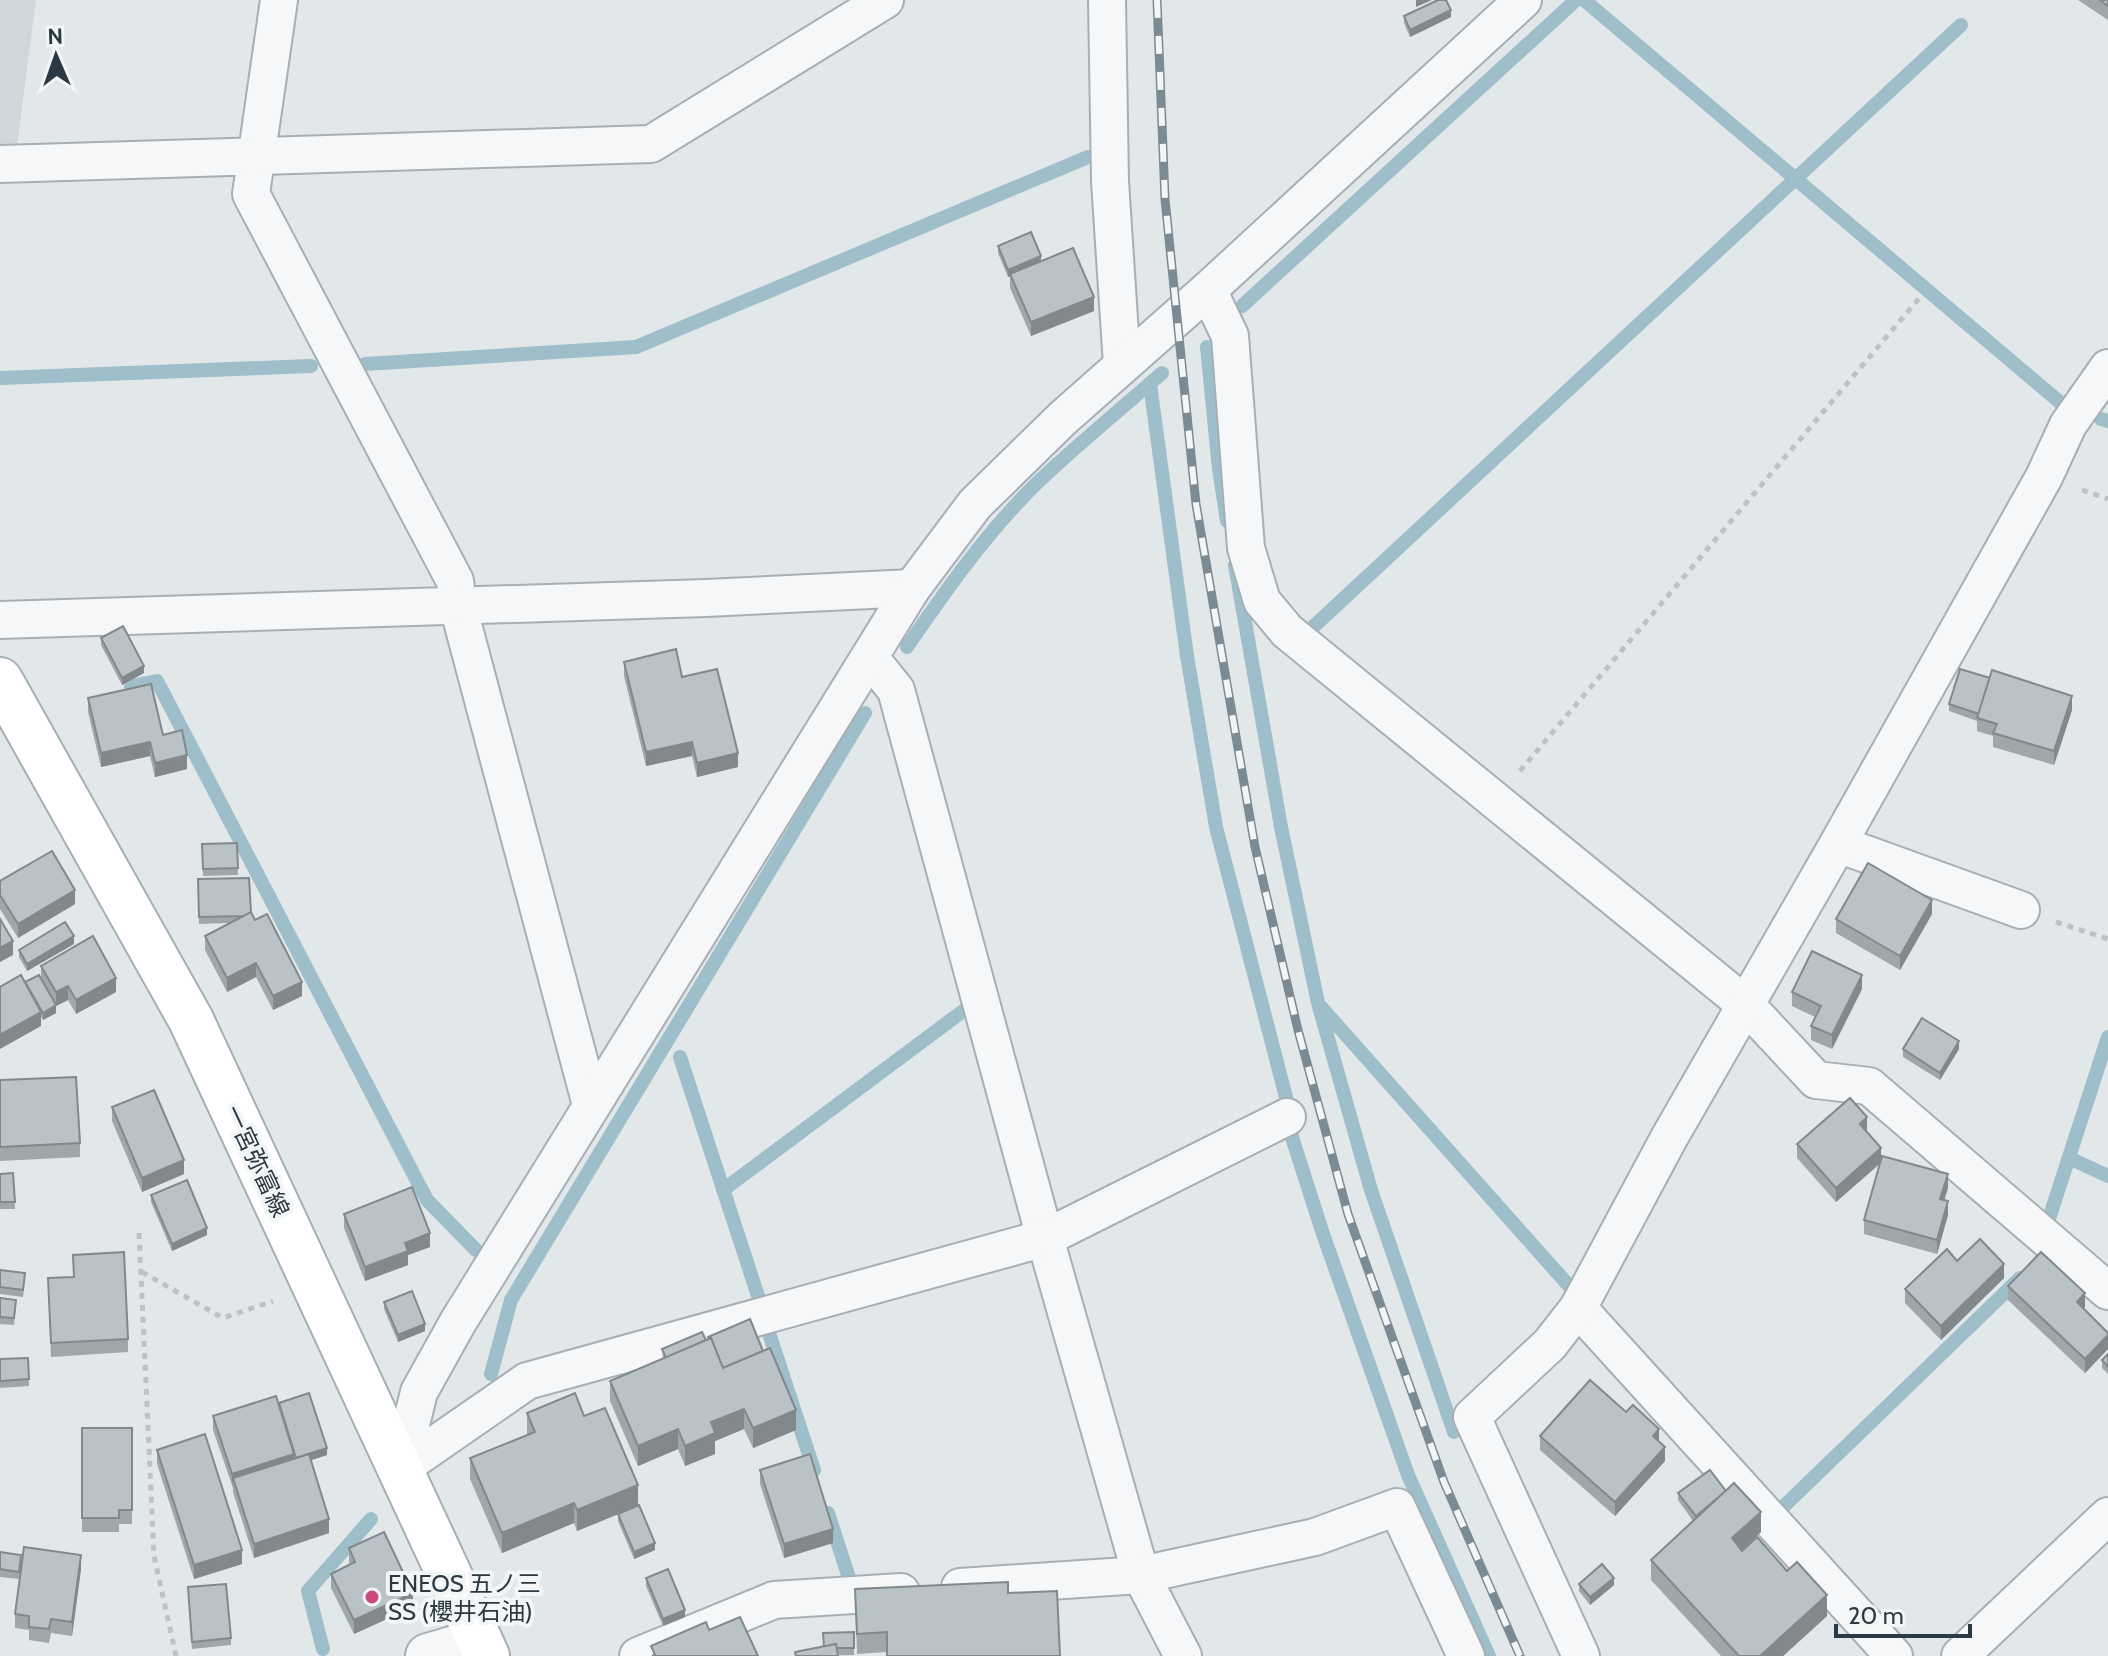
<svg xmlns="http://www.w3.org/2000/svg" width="2108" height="1656" font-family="Cabin,'Noto Sans JP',sans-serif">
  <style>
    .built { fill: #d0d7dc }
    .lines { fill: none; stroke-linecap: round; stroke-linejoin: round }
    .stream { stroke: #9ebec9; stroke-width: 14 }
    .minor-casing { stroke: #a7afb4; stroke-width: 40 }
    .tertiary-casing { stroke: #a7afb4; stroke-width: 48 }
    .secondary-casing { stroke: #a7afb4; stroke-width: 48 }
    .path { stroke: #bcc2c5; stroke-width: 5; stroke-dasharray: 6 6; stroke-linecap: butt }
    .minor { stroke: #f5f7f8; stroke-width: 36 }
    .tertiary { stroke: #f5f7f8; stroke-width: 44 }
    .secondary { stroke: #fff; stroke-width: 44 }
    .rail-casing { stroke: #7c8b93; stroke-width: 9 }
    .rail { stroke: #f2f6f7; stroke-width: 6; stroke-dasharray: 18; stroke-linecap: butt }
    .wall { fill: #9fa7ab }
    .shaded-wall { fill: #82888b }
    .building { fill: #b9c2c7; stroke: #82888b; stroke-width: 2 }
    .poi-dot { fill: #cb4b80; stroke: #f2f6f7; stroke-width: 3 }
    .labels { text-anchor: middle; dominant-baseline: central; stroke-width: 8; stroke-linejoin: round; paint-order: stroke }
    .street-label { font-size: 24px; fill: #2a3942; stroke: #f2f6f7 }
    .poi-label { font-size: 24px; fill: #2a3942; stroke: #f2f6f7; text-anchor: start }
  </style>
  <rect width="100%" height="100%" fill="#e2e7ea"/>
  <path class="built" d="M0,0h36l-20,154 -16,1z"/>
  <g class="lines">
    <g class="stream">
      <path d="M1584,0l491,415"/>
      <path d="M1242,306l334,-306"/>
      <path d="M1207,347l12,122 8,52"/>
      <path d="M365,364l271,-17 452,-190"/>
      <path d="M0,378l311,-12"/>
      <path d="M1150,384l37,272 29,171 72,278"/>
      <path d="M2101,419l7,2"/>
      <path d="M1235,565l46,262 37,176 53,187 83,242"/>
      <path d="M1312,628l649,-603"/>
      <path d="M907,647c39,-57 80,-115 130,-164 40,-38 84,-74 125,-110"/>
      <path d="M131,686l26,-5 270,519 49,50"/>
      <path d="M1321,1007l257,289"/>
      <path d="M680,1057l79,242"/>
      <path d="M1290,1131l32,100 86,244 81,181"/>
      <path d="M2069,1158l39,18"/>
      <path d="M723,1190l244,-182"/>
      <path d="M2045,1231l63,-194"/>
      <path d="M768,1330l46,140"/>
      <path d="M491,1374l20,-74 354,-587"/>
      <path d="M1781,1509l239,-231"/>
      <path d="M828,1513l22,68"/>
      <path d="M323,1649l-15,-58 63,-72"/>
    </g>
    <defs>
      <g id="minor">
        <path d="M279,0l-28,194 204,387 3,25 133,499"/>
        <path d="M1107,0l3,181 12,184"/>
        <path d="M0,164l651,-20 234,-144"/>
        <path d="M1208,290l22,46 16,212 16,53 25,30 459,374 70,75 53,6 239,205"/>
        <path d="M0,620l706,-22 206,-10"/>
        <path d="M871,659l25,31 149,548 96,337 42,81"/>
        <path d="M1838,844l183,66"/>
        <path d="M1287,1117l-242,121 -518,143 -127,88 19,-77 39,-70 454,-734 63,-84 88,-86 145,-128 315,-290"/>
        <path d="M1578,1308l316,348"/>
        <path d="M960,1587l181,-12 174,-38 82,-30 69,149"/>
        <path d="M638,1656l136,-56 127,-8"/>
        <path d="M1581,1656l-109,-239 78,-73 28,-36 91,-170 169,-294 206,-367 24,-52 40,-57"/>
        <path d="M1960,1656l148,-140"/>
      </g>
      <path id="tertiary" d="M428,1656l52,-15"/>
      <path id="secondary" d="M0,680l191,340 296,636"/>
    </defs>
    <use href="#minor" class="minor-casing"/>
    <use href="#tertiary" class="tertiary-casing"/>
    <use href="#secondary" class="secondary-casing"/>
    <g class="path">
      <path d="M2082,490l26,9"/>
      <path d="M1520,771l401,-475"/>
      <path d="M2056,922l52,17"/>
      <path d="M139,1233l15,323 22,100"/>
      <path d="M142,1272l81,46 50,-17"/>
    </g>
    <use href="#minor" class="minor"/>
    <use href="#tertiary" class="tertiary"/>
    <use href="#secondary" class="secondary"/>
    <defs>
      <path id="rail" d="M1157,0l8,199 31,305 59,343 43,183 50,184 96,268 76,174"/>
    </defs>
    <use href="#rail" class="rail-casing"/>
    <use href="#rail" class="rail"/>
  </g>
  <g class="wall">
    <path d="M2078,0h30v20z"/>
    <path d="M1404,16l47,1 -41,20 -6,-14z"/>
    <path d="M998,246l43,15 53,50 -63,25 -21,-48v-12l-2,1 -10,-24z"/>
    <path d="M101,638l43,35 -22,12 -21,-40z"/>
    <path d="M624,662l58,15 56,90 -41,10 -5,-21 -46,10 -22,-90z"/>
    <path d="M88,698l75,37 24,34 -32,8 -5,-21 -49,11 -13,-55z"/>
    <path d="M1949,704l123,6 -18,55 -61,-18v-11l-16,-5v-10l-28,-10z"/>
    <path d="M237,843l1,32 -35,1 -1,-32z"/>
    <path d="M198,879l53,33 51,84 -29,14 -17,-33 -29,15 -22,-42v-14l24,-13 -30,1z"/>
    <path d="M0,881l75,23 -57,34 -18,-29z"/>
    <path d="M1932,914l-32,56 -64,-37v-14z"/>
    <path d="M74,944l-47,27 -8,-14v-7z"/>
    <path d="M41,966l75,26 -40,22 -8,-14 -12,6 -6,-10 6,17 -13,7 -2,-3v9l-16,-43 16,-4z"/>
    <path d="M1862,989l-30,60 -21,-9v-14l4,-9 -23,-11v-14z"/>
    <path d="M1903,1049h56l-19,31 -37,-23z"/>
    <path d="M0,1080l80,63v14l-80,4z"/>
    <path d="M112,1107l72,67 -42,18 -30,-71z"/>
    <path d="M1867,1131l14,26 67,31 -4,12 4,15 -11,39 -73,-20v-14l16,-56 -44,38 -39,-44v-14z"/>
    <path d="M13,1173l2,36h-15v-35z"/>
    <path d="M151,1195l56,40 -35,16 -21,-49z"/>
    <path d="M344,1214l86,33 -22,8v10l-43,16 -21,-53z"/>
    <path d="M1957,1261l47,17 -63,62 -36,-37v-14z"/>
    <path d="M0,1270l25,10 -2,17 -23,-3z"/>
    <path d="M48,1278l80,61v13l-77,5z"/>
    <path d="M2008,1286l77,21 -2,2 25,24v16l-23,24 -77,-73z"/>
    <path d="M0,1298l16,9 -2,18 -14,-1z"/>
    <path d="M384,1302l41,29 -27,11 -14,-33z"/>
    <path d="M708,1337l88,93 -43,18 -9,-19 -29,12v13l-30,12 -7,-17 -40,17 -28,-65v-20l53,-22 -1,-10 44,-9h2z"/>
    <path d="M2108,1354v20l-6,-6v-8z"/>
    <path d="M28,1358l1,28 -29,2v-29z"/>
    <path d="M279,1405l48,50 -16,5 18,73 -75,25 -21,-66v-4l-20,-58v-14z"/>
    <path d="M527,1413l57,3 54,90 -61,25 -3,-8 -72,30 -32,-74v-21l57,-23z"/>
    <path d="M82,1428h50v96h-13v8h-37z"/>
    <path d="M1540,1436l119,6 6,19 -50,55 -75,-66z"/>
    <path d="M157,1450l85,114 -48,15 -37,-115z"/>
    <path d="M760,1470l73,73 -49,15 -24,-74z"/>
    <path d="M1726,1491l35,41 -19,18 85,66 -44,40h-62l-70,-76v-20l42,-39 -15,-21v-7z"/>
    <path d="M618,1514l37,36 -21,9 -16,-38z"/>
    <path d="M349,1548l64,59 -59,27 -23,-46v-14l19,-9 -1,-3z"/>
    <path d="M0,1552l21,10 -2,17 -19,-2z"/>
    <path d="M81,1569l-9,67 -21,-3 -2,10 -20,-3v-10l-14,-2v-14z"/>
    <path d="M646,1578l39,39 -22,9 -17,-40z"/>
    <path d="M1579,1584l35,1 -24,20 -11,-14z"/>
    <path d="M188,1587l43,51v7l-39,4z"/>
    <path d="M855,1589l153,4 52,63h-173v-4l-30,2z"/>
    <path d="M854,1632v23l-59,1v-4l28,-5z"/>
  </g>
  <g class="shaded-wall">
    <path d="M1416,0h16l-16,7z"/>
    <path d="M1451,10v7l-41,20v-7z"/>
    <path d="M1041,256v7l-33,14v-7z"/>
    <path d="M1094,297v14l-63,25v-14z"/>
    <path d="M144,666v7l-22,12v-7z"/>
    <path d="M2072,696v14l-18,55v-14z"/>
    <path d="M150,742v14l-49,11v-14z"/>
    <path d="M692,742v14l-46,10v-14z"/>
    <path d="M738,753v14l-41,10v-14z"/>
    <path d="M187,755v14l-32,8v-14z"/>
    <path d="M75,890v14l-57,34v-14z"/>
    <path d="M1932,900v14l-32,56v-14z"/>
    <path d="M74,936v8l-47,27v-7z"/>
    <path d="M13,941v14l-13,7v-14z"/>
    <path d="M256,963v14l-29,15v-14z"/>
    <path d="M1862,975v14l-30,60v-14z"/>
    <path d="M116,978v14l-40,22v-14z"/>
    <path d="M302,982v14l-29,14v-14z"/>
    <path d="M68,986v14l-12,6v-14z"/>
    <path d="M56,1005v8l-13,7v-7z"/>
    <path d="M41,1012v14l-41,23v-14z"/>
    <path d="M1959,1041v8l-19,31v-7z"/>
    <path d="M1867,1117v14l-7,7v-14z"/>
    <path d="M1881,1148v14l-45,40v-14z"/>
    <path d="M184,1160v14l-42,18v-14z"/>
    <path d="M1948,1174v14l-8,25v-14z"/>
    <path d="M1948,1201v14l-11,39v-14z"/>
    <path d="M207,1228v7l-35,16v-7z"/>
    <path d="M430,1233v14l-22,8v10l-43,16v-14l40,-24z"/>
    <path d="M2004,1264v14l-63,62v-14z"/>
    <path d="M2085,1293v14l-8,9v-14z"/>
    <path d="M425,1324v7l-27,11v-7z"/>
    <path d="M2108,1335v14l-23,24v-14z"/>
    <path d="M744,1409v20l-29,12v13l-30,12v-20l26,-24z"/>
    <path d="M796,1410v20l-43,18v-20z"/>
    <path d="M678,1429v20l-40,17v-20z"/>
    <path d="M1659,1429v14l-6,-7z"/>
    <path d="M1665,1447v14l-50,55v-14z"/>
    <path d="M327,1448v7l-31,10v-7z"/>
    <path d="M294,1454v14l-61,10 -1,10v-14z"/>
    <path d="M638,1485v21l-61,25v-21z"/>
    <path d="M574,1503v20l-72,30v-20z"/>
    <path d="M1761,1512v20l-29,27v-21z"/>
    <path d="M329,1519v14l-75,25v-14z"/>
    <path d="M833,1529v14l-49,15v-14z"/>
    <path d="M655,1543v7l-21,9v-7z"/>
    <path d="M242,1550v14l-48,15v-14z"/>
    <path d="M81,1555v14l-9,67v-14z"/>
    <path d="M1614,1578v7l-24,20v-8z"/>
    <path d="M413,1593v14l-59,27v-14z"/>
    <path d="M1827,1595v21l-44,40h-23z"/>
    <path d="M685,1610v7l-22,9v-7z"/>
  </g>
  <g class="building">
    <path d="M1438,0h8l5,10 -41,20 -6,-14z"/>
    <path d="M2100,0h8v6z"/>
    <path d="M1031,232l10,24 -33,14 -10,-24z"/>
    <path d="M1073,248l21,49 -63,25 -21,-48z"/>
    <path d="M123,626l21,40 -22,12 -21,-40z"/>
    <path d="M676,649l6,28 35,-8 21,84 -41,10 -5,-21 -46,10 -22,-90z"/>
    <path d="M1960,669l30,9 -11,36 -30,-10z"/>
    <path d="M1992,670l80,26 -18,55 -61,-18 4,-9 -20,-6z"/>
    <path d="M151,684l12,51 19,-5 5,25 -32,8 -5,-21 -49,11 -13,-55z"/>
    <path d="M237,843l1,25 -35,1 -1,-25z"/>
    <path d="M52,851l23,39 -57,34 -18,-29v-14z"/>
    <path d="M1868,863l64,37 -32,56 -64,-37z"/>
    <path d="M249,878l2,34 -7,4 -45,1 -1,-38z"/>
    <path d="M251,912l4,8 12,-6 35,68 -29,14 -17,-33 -29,15 -22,-42z"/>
    <path d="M0,919l13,22 -13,7z"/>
    <path d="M65,922l9,14 -47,28 -8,-14z"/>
    <path d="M93,936l23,42 -40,22 -8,-14 -12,6 -15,-26z"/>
    <path d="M1812,951l50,24 -30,60 -21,-9 10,-20 -29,-14z"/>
    <path d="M21,975l20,37 -41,23v-48z"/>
    <path d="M39,975l17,30 -13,8 -18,-31z"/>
    <path d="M1922,1018l37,23 -19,32 -37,-24z"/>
    <path d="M76,1077l4,66 -80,4v-67z"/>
    <path d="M154,1090l30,70 -42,18 -30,-71z"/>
    <path d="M1850,1098l17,19 -7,7 21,24 -45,40 -39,-44z"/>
    <path d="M1882,1156l66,18 -8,25 8,2 -11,39 -73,-20z"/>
    <path d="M13,1173l2,29h-15v-28z"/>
    <path d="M187,1180l20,48 -35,16 -21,-49z"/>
    <path d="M412,1187l18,46 -25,10 3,8 -43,16 -21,-53z"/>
    <path d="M1980,1239l24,25 -63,62 -36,-37 42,-40 10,12z"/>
    <path d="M124,1252l4,87 -77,4 -3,-65 26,-1 -1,-22z"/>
    <path d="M2041,1252l44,41 -8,9 31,31v2l-23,24 -77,-73z"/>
    <path d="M0,1270l25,3 -2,17 -23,-3z"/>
    <path d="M412,1291l13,33 -27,11 -14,-33z"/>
    <path d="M0,1298l16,2 -2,18 -14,-1z"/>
    <path d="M750,1319l13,32 -40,17 -12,-30 -2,1 -1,-2z"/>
    <path d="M702,1332l4,8 -40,18 -4,-9z"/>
    <path d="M711,1338l12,30 47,-20 26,62 -43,18 -9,-19 -33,13 4,11 -30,13 -7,-17 -40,17 -28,-65z"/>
    <path d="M2108,1354v13l-6,-7z"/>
    <path d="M28,1358l1,21 -29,2v-22z"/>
    <path d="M1590,1380l36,32 7,-7 26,24 -6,7 12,11 -50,55 -75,-66z"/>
    <path d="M309,1393l18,55 -31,10 -17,-55z"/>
    <path d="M575,1393l9,23 21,-8 33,77 -61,25 -3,-7 -72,30 -32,-75 65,-26 -8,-19z"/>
    <path d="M276,1396l18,58 -62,20 -19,-58z"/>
    <path d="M82,1428h50v82h-13v8h-37z"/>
    <path d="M205,1434l37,116 -48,15 -37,-115z"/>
    <path d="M309,1454l20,65 -75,25 -21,-66z"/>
    <path d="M810,1454l23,75 -49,15 -24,-74z"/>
    <path d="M1710,1470l16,21 -30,25 -18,-23z"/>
    <path d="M1734,1483l27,29 -29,26 10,13 15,-14 30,34 10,-9 30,33 -67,61h-21l-88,-96z"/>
    <path d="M639,1505l16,38 -21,9 -16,-38z"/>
    <path d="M384,1532l29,61 -59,27 -23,-46 24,-12 -6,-14z"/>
    <path d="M24,1547l57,8 -9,67 -21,-3 -2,10 -20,-2v-11l-14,-2z"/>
    <path d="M0,1552l21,3 -2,17 -19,-3z"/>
    <path d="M1602,1564l12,14 -24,19 -11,-13z"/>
    <path d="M668,1569l17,41 -22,9 -17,-41z"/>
    <path d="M1008,1582v11l49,-2 3,65h-173v-24l-30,2 -2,-45z"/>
    <path d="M226,1584l5,54 -39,4 -4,-55z"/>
    <path d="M740,1617l18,39h-106l3,-1 -4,-9 55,-24 3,8z"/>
    <path d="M854,1632v16h-17l-1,-4 -12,3 -1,-14z"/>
    <path d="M836,1644l2,12h-42l-1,-4z"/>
  </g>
  <circle class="poi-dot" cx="372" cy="1597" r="8"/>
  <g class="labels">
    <g class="street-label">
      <text transform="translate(257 1161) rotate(65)">一宮弥富線</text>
    </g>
    <g class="poi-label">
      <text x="388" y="1583">ENEOS 五ノ三<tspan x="388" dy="28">SS (櫻井石油)</tspan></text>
    </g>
  </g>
  <g transform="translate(56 56) rotate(358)" stroke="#f2f6f7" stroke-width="6" paint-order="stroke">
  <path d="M0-6L14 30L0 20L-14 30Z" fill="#2a3942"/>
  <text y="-12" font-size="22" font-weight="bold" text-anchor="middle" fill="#2a3942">N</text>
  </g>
  <path d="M1836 1624v12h134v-12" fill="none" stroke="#2a3942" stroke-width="4"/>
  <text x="1848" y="1624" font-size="24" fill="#2a3942" stroke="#f2f6f7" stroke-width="6" paint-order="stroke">20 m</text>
</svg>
